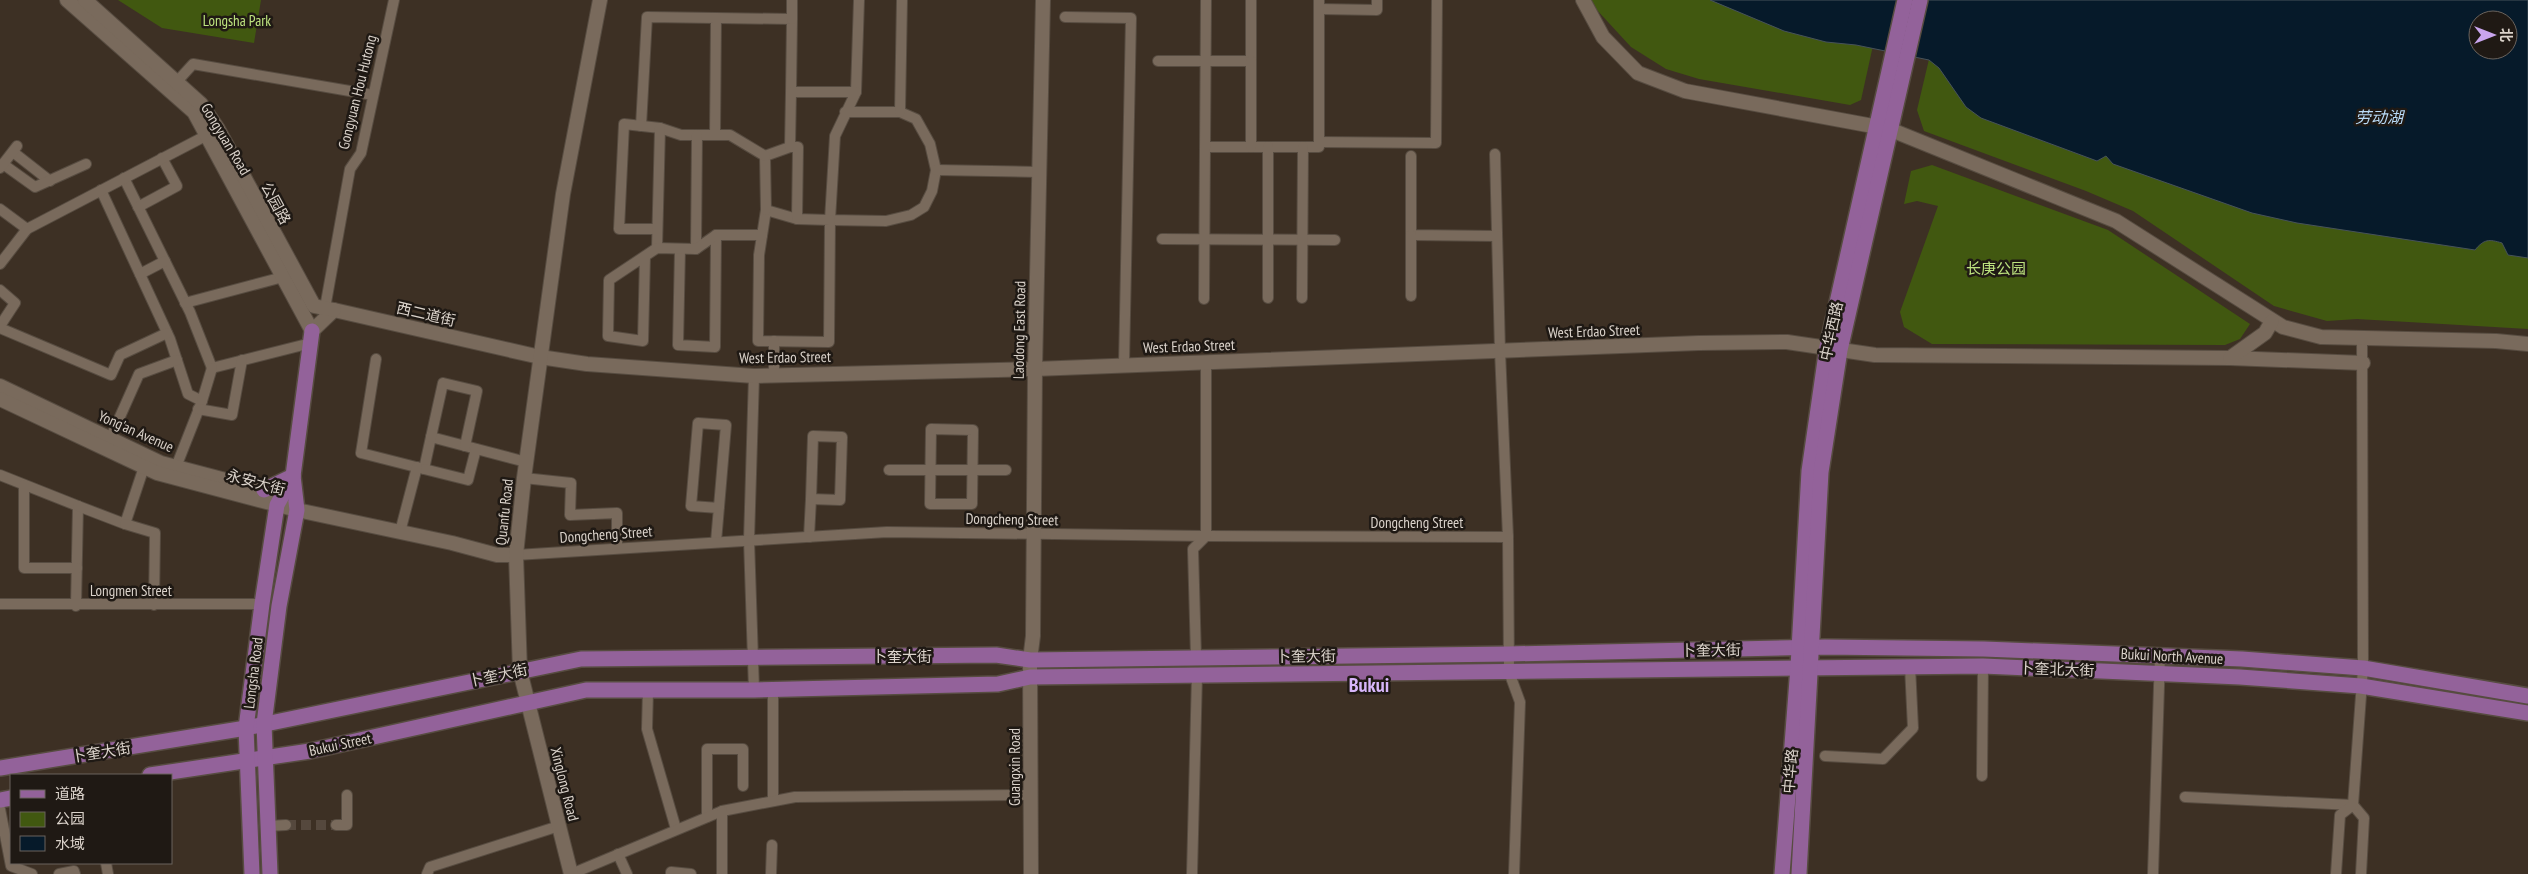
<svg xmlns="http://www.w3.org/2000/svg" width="2528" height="874" font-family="'PT Sans Narrow','Noto Sans SC',sans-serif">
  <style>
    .green { fill: #415810; fill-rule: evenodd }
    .water { fill: #061a2a; stroke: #46525a; fill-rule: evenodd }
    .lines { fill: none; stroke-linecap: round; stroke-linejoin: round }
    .street-tunnel { stroke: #55483d; stroke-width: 10; stroke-dasharray: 10 5; stroke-linecap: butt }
    .street-casing { stroke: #574c41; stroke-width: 12 }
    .secondary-casing { stroke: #574c41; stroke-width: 16 }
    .primary-casing { stroke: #574c41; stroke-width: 18 }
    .street { stroke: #796a5c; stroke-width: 10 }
    .secondary { stroke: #796a5c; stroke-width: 14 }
    .primary { stroke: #93629a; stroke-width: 15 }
    .labels { text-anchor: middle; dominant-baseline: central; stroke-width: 5; stroke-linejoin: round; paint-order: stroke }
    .park-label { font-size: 15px; fill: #bde37f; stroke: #1f1914 }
    .street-label { font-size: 15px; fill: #dbd3cb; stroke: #1f1914 }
    .water-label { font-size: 16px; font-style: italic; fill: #b8daf7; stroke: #1f1914 }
    .district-label { font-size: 20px; font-weight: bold; fill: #d7b6fa; stroke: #1f1914 }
  </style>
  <rect width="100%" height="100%" fill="#3d3024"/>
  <g class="green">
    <path d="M118,0h143l-7,43 -92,-15z"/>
    <path d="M1591,0h292l-22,100 -11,5 -151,-26 -33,-10 -35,-22 -35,-38z"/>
    <path d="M1943,0h585v329l-171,-10 -30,2 -53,-15 -141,-95 -47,-20 -162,-60 -7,-21zM2478,20h30v30h-30z"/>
    <path d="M1932,165l176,65 142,94 -10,15 -15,6 -293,-1 -28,-17 -4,-15 38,-106 -21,-5 -13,3 7,-33z"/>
  </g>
  <path class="water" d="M1710,0h818v258l-20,-3 -6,-12c-13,-4 -18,-4 -27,7l-178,-27 -45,-10 -139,-49 -7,-8 -9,5 -116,-43 -15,-11 -27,-39 -10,-8 -73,-15 -30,-3 -42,-11zM2478,20h30v30h-30z"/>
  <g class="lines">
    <path class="street-tunnel" d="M286,825h50"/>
    <defs>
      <g id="street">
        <path d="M1319,9l58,1v-10"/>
        <path d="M1065,17l66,1 -7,347"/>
        <path d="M716,18l76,1 -1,73"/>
        <path d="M792,19v-19"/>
        <path d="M1158,61h93v-61"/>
        <path d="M172,87l21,-23 180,31"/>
        <path d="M845,112h55l16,7 14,25 6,26 -4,21 -8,16 -13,8 -25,6 -56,-1 5,-84 21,-44 3,-92"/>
        <path d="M900,112l2,-112"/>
        <path d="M641,126l6,-109 69,1 -1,117"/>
        <path d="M1319,142l117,1 1,-143"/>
        <path d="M1205,147h114v-147"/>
        <path d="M1251,147v-86"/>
        <path d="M13,152l37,29"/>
        <path d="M1495,154l5,197 8,186 1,135 11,30 -6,172"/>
        <path d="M1411,156v79l86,1"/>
        <path d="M3,164l32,23 51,-23"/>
        <path d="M0,168l17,-22"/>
        <path d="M936,170l103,2"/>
        <path d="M124,178l66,134 22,56 99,-25"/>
        <path d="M101,190l69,149 18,55 14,7 -26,66"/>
        <path d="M138,207l39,-21 -15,-28"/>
        <path d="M0,209l27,20 186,-97"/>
        <path d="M766,210l31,9 33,1 -1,122 -71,-1 1,-86z"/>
        <path d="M766,210l-1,-54 25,-9"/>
        <path d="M797,219l1,-72h-8l1,-55h65"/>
        <path d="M657,229h-38l5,-105 36,4 21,7h49l35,21"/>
        <path d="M1162,239l173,1"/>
        <path d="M657,248l3,-120"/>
        <path d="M680,249l-2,96 37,2 1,-112"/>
        <path d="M696,249l1,-114"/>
        <path d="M645,257l-2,84 -35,-5 1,-56 48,-32 39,1 20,-14h46"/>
        <path d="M0,264l27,-35"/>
        <path d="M140,274l25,-13"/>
        <path d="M0,290l15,13 -15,23"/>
        <path d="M1411,296v-61"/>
        <path d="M1268,298v-151"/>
        <path d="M1302,298l1,-151"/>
        <path d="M1204,299l2,-299"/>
        <path d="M185,303l98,-26"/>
        <path d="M325,308l25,-139 11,-16 33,-153"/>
        <path d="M0,328l111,47 9,-20 47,-22"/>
        <path d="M376,359l-15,94 63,16 7,-32 95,25"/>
        <path d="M774,374v-33"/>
        <path d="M754,376l-5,164 5,150"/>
        <path d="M202,401l10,-33"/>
        <path d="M198,409l34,6 10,-55"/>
        <path d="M931,429l42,1 -1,74h-42z"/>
        <path d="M431,437l12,-54 34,8 -12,55"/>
        <path d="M110,439l29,-65 38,-14"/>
        <path d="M424,469l44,11 8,-31"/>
        <path d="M889,470h117"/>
        <path d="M0,475l78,31 -2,100"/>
        <path d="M524,478l47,5 -1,32 47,-2v35"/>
        <path d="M24,485v83h53"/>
        <path d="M78,506l47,18 19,-57"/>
        <path d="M125,524l30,9 -1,72"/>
        <path d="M400,532l17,-65"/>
        <path d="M809,537l2,-38 29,1 2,-63 -29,-1 -2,63"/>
        <path d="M716,542l10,-117 -28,-2 -7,83 28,2"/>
        <path d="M516,555l371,-23 319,4 302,1"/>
        <path d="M0,604h262"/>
        <path d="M1196,657l-3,-108 13,-13v-174"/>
        <path d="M773,689v112"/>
        <path d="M648,690l-1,39 29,100"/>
        <path d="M1825,756l58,3 30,-31 -3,-62"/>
        <path d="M1982,776l1,-110"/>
        <path d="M2185,797l168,8 11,13 -3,56"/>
        <path d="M0,809l11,57 21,8"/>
        <path d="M707,817v-68h36v37"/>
        <path d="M336,825h11v-30"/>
        <path d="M268,826l18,-1"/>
        <path d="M618,854l9,20"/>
        <path d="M106,863l2,11"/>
        <path d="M59,874l15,-3 1,3"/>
        <path d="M427,874l3,-7 129,-41"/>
        <path d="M571,874l151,-63 73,-14 235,-2"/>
        <path d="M671,874v-2l20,2"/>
        <path d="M722,874v-63"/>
        <path d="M771,874l1,-29"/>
        <path d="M1192,874l5,-199"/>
        <path d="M2153,874l7,-219"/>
        <path d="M2336,874l4,-59 13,-10 10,-137 -1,-330"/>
      </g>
      <g id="secondary">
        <path d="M67,0l127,112 118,219 22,-21 206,47 47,7 167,12 281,-7 664,-26 88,-1 88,13 355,3 133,5"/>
        <path d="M85,0l116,104 17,25 96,177 20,4"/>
        <path d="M1583,0l20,37 35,36 47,18 204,38 227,92 167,106 38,10 175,4 32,3"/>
        <path d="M2230,358l35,-25 7,-12"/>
        <path d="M0,386l161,77 103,27"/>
        <path d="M0,399l157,74 140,37 155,33 45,12h19"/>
        <path d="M571,874l-51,-203 -4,-116 8,-77 39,-284 37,-194"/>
        <path d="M1031,874l-1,-214 3,-24 2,-267 8,-369"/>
      </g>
      <g id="primary">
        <path d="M264,490l29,-14"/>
        <path d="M0,768l246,-40 335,-69 415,-4 34,5 479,-6 316,-7 159,2 258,10 121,9 165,28"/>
        <path d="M150,775l160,-24 276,-61h168l244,-6 32,-7 953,-11 257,11 121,9 167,27"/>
        <path d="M0,800l11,-2"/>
        <path d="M252,874l-6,-146 16,-124 15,-99 16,-29"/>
        <path d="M270,874l-6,-150 15,-118 18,-96 -4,-34 19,-145"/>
        <path d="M1782,874l16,-207 11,-196 18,-124 78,-347"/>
        <path d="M1799,874l22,-402 19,-122 80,-350"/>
      </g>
    </defs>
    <use href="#street" class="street-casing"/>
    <use href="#secondary" class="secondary-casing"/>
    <use href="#primary" class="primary-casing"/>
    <use href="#street" class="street"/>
    <use href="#secondary" class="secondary"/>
    <use href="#primary" class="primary"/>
  </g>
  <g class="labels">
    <g class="park-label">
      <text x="237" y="20">Longsha Park</text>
      <text x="1996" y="268">长庚公园</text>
    </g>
    <g class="street-label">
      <text transform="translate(357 92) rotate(-76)">Gongyuan Hou Hutong</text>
      <text transform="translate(226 139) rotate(59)">Gongyuan Road</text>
      <text transform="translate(276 203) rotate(62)">公园路</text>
      <text transform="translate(426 314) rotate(13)">西二道街</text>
      <text transform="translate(1019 330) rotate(-89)">Laodong East Road</text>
      <text transform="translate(1594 331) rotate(-2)">West Erdao Street</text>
      <text transform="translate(1831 331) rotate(-78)">中华西路</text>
      <text transform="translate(1189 346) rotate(-2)">West Erdao Street</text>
      <text transform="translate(785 357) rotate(-1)">West Erdao Street</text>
      <text transform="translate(136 431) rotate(24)">Yong'an Avenue</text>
      <text transform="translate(256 482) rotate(15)">永安大街</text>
      <text transform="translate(504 512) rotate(-84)">Quanfu Road</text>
      <text transform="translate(1012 519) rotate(1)">Dongcheng Street</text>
      <text x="1417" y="522">Dongcheng Street</text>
      <text transform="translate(606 534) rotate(-4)">Dongcheng Street</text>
      <text x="131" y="590">Longmen Street</text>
      <text transform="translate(1711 650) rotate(-1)">卜奎大街</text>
      <text x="902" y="656">卜奎大街</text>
      <text transform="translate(1306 656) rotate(-1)">卜奎大街</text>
      <text transform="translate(2172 656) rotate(3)">Bukui North Avenue</text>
      <text transform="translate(2057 669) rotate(2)">卜奎北大街</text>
      <text transform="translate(253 673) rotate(-83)">Longsha Road</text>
      <text transform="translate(498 675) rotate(-12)">卜奎大街</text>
      <text transform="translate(340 744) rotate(-12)">Bukui Street</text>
      <text transform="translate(101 752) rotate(-9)">卜奎大街</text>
      <text transform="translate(1014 767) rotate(-90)">Guangxin Road</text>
      <text transform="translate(1790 771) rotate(-85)">中华路</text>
      <text transform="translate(565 784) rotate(76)">Xinglong Road</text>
    </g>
    <g class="water-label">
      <text x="2379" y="117">劳动湖</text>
    </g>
    <g class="district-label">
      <text x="1369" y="685">Bukui</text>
    </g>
  </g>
  <rect x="10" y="774" width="162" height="90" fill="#1f1914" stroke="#6a635d"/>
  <rect x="20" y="790" width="25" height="8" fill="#93629a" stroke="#6a635d"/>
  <text x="55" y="799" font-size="15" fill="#dbd3cb">道路</text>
  <rect x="20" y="812" width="25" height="15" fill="#415810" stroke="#6a635d"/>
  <text x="55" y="824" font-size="15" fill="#dbd3cb">公园</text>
  <rect x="20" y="836" width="25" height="15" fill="#061a2a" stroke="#6a635d"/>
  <text x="55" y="849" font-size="15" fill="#dbd3cb">水域</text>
  <g transform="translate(2493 35) rotate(90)"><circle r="24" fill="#1f1914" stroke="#6a635d"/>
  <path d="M0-4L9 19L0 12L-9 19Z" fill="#c9a5ee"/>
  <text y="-8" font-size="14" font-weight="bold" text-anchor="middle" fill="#dbd3cb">北</text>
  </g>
</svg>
